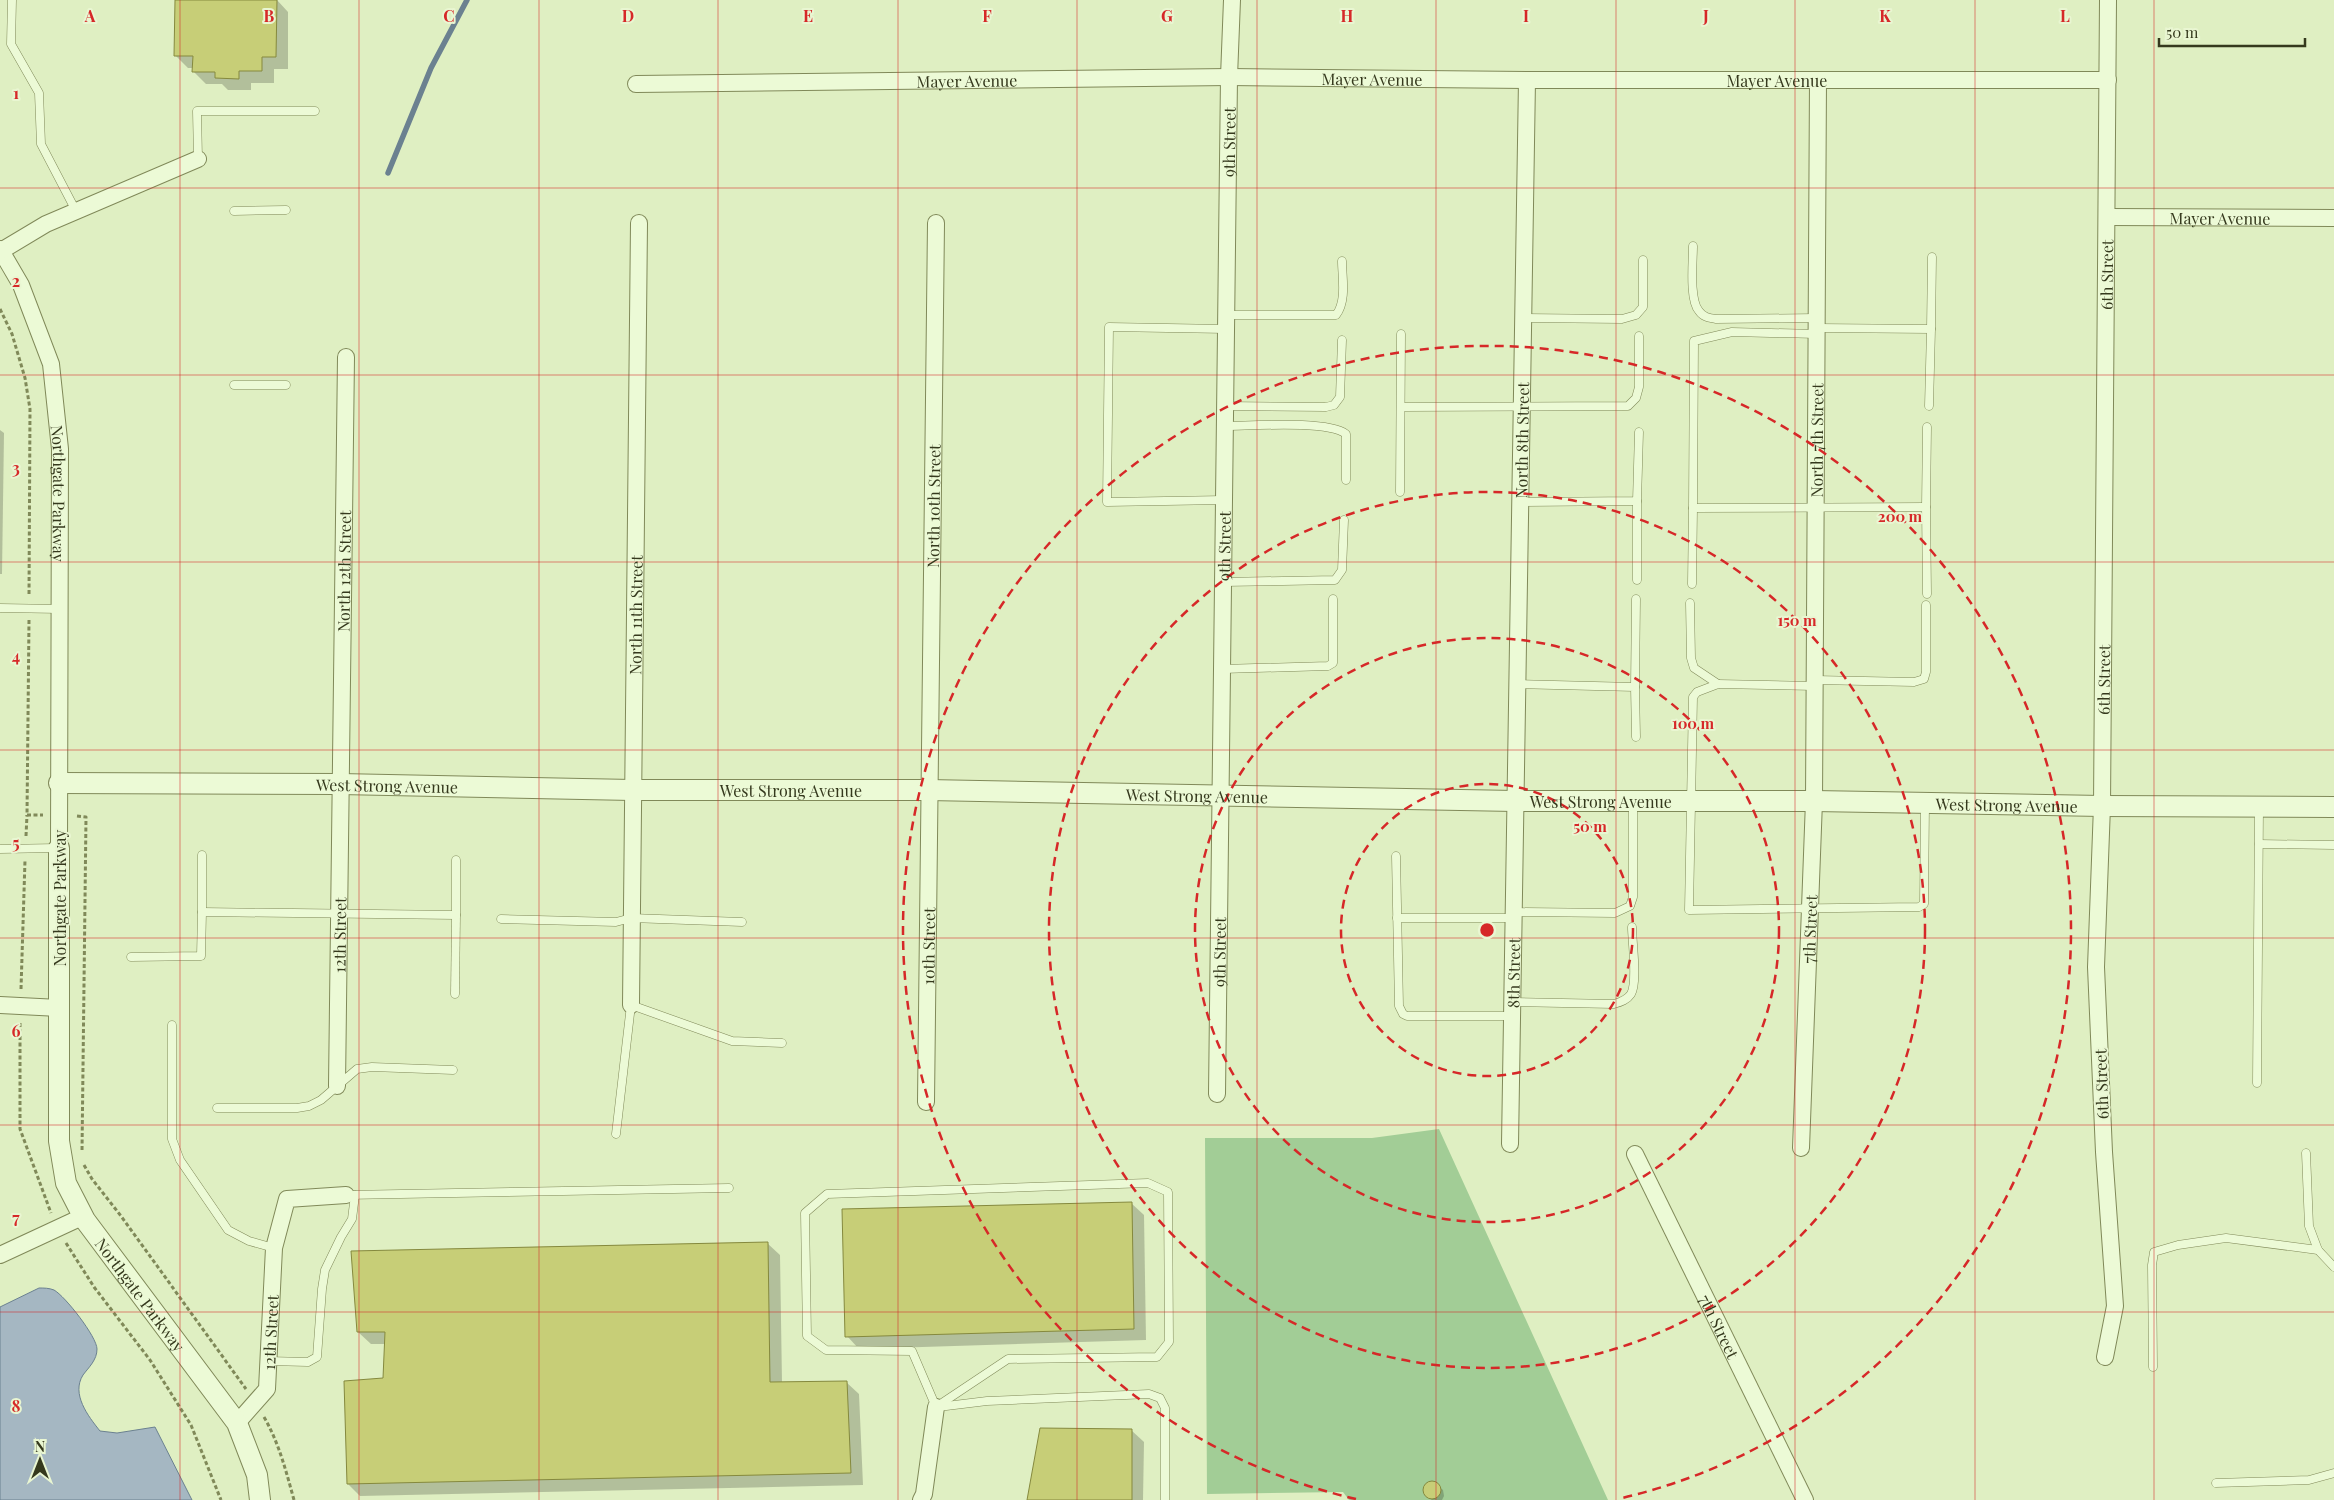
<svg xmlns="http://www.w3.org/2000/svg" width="2334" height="1500" font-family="'Playfair Display',serif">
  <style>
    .green { fill: #a2cd96 }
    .water { fill: #a5b7c2; stroke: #6b8190 }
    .shadow { fill: #0003 }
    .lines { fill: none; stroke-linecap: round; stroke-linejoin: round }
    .stream { stroke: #6b8190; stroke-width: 5.5 }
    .building { fill: #c7ce77; stroke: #85893e }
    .service-casing { stroke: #808959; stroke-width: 9 }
    .minor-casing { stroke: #808959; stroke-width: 18 }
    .tertiary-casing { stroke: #808959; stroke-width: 22 }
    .path { stroke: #808959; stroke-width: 3; stroke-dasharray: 4 2.5; stroke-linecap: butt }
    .service { stroke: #ecfad6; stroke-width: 8 }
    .minor { stroke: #ecfad6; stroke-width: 16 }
    .tertiary { stroke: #ecfad6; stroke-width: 20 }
    .grid { fill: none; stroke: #d62828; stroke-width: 1; stroke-opacity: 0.55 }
    .ring { fill: none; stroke: #d62828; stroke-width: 2.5; stroke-dasharray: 9 6 }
    .labels { text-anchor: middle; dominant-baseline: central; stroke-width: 4; stroke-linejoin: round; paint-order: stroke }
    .street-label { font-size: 16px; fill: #35391d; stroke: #e9f6d2 }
    .grid-label { font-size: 16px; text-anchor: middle; font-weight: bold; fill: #d62828; stroke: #e9f6d2; stroke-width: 4; stroke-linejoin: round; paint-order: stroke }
    .centre { fill: #d62828; stroke: #e9f6d2; stroke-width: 2.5 }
    .ring-label { font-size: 15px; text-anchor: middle; font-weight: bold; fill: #d62828; stroke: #e9f6d2; stroke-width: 4; stroke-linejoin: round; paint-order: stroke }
  </style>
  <rect width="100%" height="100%" fill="#dfefc2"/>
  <path class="green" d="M1439,1129l169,371h-259l-6,-8 -136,2 -2,-356h167z"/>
  <path class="water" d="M39,1288c5,0 10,0 15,2 11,6 43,47 43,59 0,11 -8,18 -14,26 -12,19 5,41 17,56l17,2 38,-6 37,73h-192v-193z"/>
  <g class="shadow">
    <path d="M176,0h101l11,12v57h-14v14h-23v7h-23l-6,-6h-16l-12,-12v-4h-6l-13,-13z"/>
    <path d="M0,430l4,3 -2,141h-2z"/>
    <path d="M1131,1203l13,12 2,125 -287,9 -12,-13z"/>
    <path d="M767,1243l13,12 2,128 64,-1 13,12 4,91 -503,11 -12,-12 36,-104 2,-36h-15l-13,-12z"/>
    <path d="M1131,1430l13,12 -1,58h-115z"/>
    <path d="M1433,1482l10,8 1,6 -2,4h-10l-7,-6 -1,-6 4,-5z"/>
  </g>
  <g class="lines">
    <path class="stream" d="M388,173l43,-105 36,-68"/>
  </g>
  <g class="building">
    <path d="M175,0h102l-1,57h-14v14h-23v8l-24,-1v-6h-23l1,-16h-19z"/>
    <path d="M1132,1202l2,127 -289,8 -3,-128z"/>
    <path d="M768,1242l2,140 77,-1 4,92 -504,11 -3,-103 39,-3 2,-46h-28l-6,-81z"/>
    <path d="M1040,1428l92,1v71h-105z"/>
    <circle cx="1432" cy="1490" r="9"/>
  </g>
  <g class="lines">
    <defs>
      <g id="service">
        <path d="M12,0l-1,44 28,49 2,51 35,67"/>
        <path d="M198,159l-1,-48h118"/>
        <path d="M234,211l52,-1"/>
        <path d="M1693,246c0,15 -4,54 6,65 4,6 10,7 17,8l101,-1"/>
        <path d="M1226,315h110c11,-14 6,-38 6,-54"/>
        <path d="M1523,318l99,1 14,-4 7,-8v-47"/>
        <path d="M1817,328l114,1 -2,77"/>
        <path d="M1931,329l1,-72"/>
        <path d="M1817,334l-85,-2 -38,9 -1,167 233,-1 1,87"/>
        <path d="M234,385h52"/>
        <path d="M1225,406l101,1 8,-2 6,-8 2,-57"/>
        <path d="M1401,407l227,-1 8,-8 3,-11v-51"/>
        <path d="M1225,426c26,0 102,-6 121,8v46"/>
        <path d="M1400,492l1,-158"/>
        <path d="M1224,500l-117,2 2,-175 117,2"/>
        <path d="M1637,501v79"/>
        <path d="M1520,502l117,-1 2,-69"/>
        <path d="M1926,507l1,-80"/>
        <path d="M1223,582l112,-2 7,-10 2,-50"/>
        <path d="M1692,584l1,-76"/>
        <path d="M1690,603l1,55 3,10 24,16"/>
        <path d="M0,608l60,1"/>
        <path d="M1222,669l106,-3 5,-3v-64"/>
        <path d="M1815,680l99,2 10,-3 2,-7v-67"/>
        <path d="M1517,684l118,3 1,50"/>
        <path d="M1815,686l-97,-2 -21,8 -4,5 -4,213 230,-3 5,-3 1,-101"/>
        <path d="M1635,687l1,-88"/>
        <path d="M2259,844l75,1"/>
        <path d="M0,849l57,-1"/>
        <path d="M1396,856l3,150 4,8 4,2h105"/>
        <path d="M202,912v-57"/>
        <path d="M1513,912l102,1 15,-7 3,-9v-96"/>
        <path d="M1397,918h116"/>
        <path d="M501,919l115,3 15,-4 111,4"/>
        <path d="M131,957l70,-1 1,-44 254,3v-55"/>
        <path d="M455,994l1,-79"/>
        <path d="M1512,1002l102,2c7,-2 13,-4 17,-10 7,-12 1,-52 1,-67"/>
        <path d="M172,1025v114l8,21 48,70 21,11 25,7"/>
        <path d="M2257,1083l2,-276"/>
        <path d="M217,1108h80l12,-2 12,-6 36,-31 15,-2 81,3"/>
        <path d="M616,1134l15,-129 101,36 50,2"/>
        <path d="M2306,1153l3,73 9,24 16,17"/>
        <path d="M1148,1183l20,9 1,150 -12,15 -149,2 -72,48 -24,-56 -86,-1 -19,-14 -2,-123 22,-19z"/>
        <path d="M346,1195l383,-7"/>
        <path d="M268,1361l40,1 9,-5 5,-68 3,-19 16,-33 11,-18 3,-24"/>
        <path d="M2153,1367l-1,-102 2,-13 24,-7 48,-7 92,12"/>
        <path d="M938,1407l49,-6 162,-7 11,4 5,10v92"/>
        <path d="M2216,1483l93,-3 25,-7"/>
      </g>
      <g id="minor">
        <path id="s1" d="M636,84l593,-7 298,3h581"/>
        <path id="s2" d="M2108,217l226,1"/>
        <path id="s3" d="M0,249l21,36 30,79 9,85 -1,399"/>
        <path d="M1,251l45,-27 152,-65"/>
        <path d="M0,1005l59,3"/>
        <path id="s4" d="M631,1005l8,-782"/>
        <path id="s5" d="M337,1086l9,-729"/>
        <path id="s6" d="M1217,1094l12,-1017 3,-77"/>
        <path id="s7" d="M926,1102l10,-879"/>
        <path id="s8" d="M1510,1144l17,-1064"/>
        <path id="s9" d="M1801,1148l13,-347 4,-721"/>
        <path id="s10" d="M1635,1154l170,346"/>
        <path d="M0,1255l84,-39"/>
        <path id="s11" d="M2105,1357l10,-51 -11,-154 -8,-185 6,-161 6,-806"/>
        <path id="s12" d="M237,1423l30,-34 7,-141 13,-49 59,-4"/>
        <path d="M921,1500l3,-6 12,-87"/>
      </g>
      <g id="tertiary">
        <path id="s13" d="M59,783l281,1 292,6h296l587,11h299l288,5 232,1"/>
        <path id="s14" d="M59,848v293l7,42 19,37 152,203 20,52 3,25"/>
      </g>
    </defs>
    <use href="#service" class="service-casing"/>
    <use href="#minor" class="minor-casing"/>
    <use href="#tertiary" class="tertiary-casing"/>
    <g class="path">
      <path d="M0,309l12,25 13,44 5,31 -1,187"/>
      <path d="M29,620l-2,195h16"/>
      <path d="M77,816l9,1 -4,334"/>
      <path d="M26,836l1,-21"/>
      <path d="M21,989l4,-129"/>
      <path d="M20,1023v106l31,84"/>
      <path d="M84,1165l8,14 29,37 125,173"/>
      <path d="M66,1243l28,44 56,73 41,65 30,75"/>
      <path d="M264,1417c15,26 22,54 30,83"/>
    </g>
    <use href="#service" class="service"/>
    <use href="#minor" class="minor"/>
    <use href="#tertiary" class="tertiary"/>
  </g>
  <path class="grid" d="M180,0v1500M359,0v1500M539,0v1500M718,0v1500M898,0v1500M1077,0v1500M1257,0v1500M1436,0v1500M1616,0v1500M1795,0v1500M1975,0v1500M2154,0v1500M0,188h2334M0,375h2334M0,562h2334M0,750h2334M0,938h2334M0,1125h2334M0,1312h2334"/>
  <g class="ring">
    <circle cx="1487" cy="930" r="146"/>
    <circle cx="1487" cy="930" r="292"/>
    <circle cx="1487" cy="930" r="438"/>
    <path d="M1356 1499A584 584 0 1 1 1618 1499"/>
  </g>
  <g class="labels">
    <g class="street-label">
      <text stroke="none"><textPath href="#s1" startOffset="736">Mayer Avenue</textPath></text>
      <text stroke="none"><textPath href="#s1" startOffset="331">Mayer Avenue</textPath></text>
      <text stroke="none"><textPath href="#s1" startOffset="1141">Mayer Avenue</textPath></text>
      <text stroke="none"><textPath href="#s6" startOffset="952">9th Street</textPath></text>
      <text stroke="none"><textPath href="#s2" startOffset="112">Mayer Avenue</textPath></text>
      <text stroke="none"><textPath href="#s11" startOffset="1084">6th Street</textPath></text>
      <text stroke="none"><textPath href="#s8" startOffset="704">North 8th Street</textPath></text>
      <text stroke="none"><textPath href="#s9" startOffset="708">North 7th Street</textPath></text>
      <text stroke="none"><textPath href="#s3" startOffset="256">Northgate Parkway</textPath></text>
      <text stroke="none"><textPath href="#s7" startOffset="596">North 10th Street</textPath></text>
      <text stroke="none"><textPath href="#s6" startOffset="548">9th Street</textPath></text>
      <text stroke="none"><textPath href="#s5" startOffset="515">North 12th Street</textPath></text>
      <text stroke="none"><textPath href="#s4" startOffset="390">North 11th Street</textPath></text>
      <text stroke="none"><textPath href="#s11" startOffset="679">6th Street</textPath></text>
      <text stroke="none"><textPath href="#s13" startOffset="328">West Strong Avenue</textPath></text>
      <text stroke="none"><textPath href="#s13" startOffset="732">West Strong Avenue</textPath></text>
      <text stroke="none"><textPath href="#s13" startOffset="1138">West Strong Avenue</textPath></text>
      <text stroke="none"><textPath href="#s13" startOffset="1542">West Strong Avenue</textPath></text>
      <text stroke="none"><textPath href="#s13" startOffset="1948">West Strong Avenue</textPath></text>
      <text transform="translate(59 898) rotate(-90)">Northgate Parkway</text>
      <text stroke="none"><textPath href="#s9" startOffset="219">7th Street</textPath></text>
      <text stroke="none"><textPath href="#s5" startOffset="151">12th Street</textPath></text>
      <text stroke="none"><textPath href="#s7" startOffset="156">10th Street</textPath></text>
      <text stroke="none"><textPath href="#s6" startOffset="142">9th Street</textPath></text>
      <text stroke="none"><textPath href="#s8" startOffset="171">8th Street</textPath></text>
      <text transform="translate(2101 1084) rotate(-92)">6th Street</text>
      <text stroke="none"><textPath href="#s14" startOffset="470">Northgate Parkway</textPath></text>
      <text stroke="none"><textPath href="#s10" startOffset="192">7th Street</textPath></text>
      <text stroke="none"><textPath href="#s12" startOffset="102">12th Street</textPath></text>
    </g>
  </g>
  <g class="grid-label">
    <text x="90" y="22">A</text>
    <text x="269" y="22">B</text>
    <text x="449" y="22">C</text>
    <text x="628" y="22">D</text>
    <text x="808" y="22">E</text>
    <text x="987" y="22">F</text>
    <text x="1167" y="22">G</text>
    <text x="1347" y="22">H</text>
    <text x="1526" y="22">I</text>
    <text x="1706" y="22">J</text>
    <text x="1885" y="22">K</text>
    <text x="2065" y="22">L</text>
    <text x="16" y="99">1</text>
    <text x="16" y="287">2</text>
    <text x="16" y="474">3</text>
    <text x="16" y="662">4</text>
    <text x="16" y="849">5</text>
    <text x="16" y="1037">6</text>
    <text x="16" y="1224">7</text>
    <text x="16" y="1412">8</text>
  </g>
  <circle cx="1487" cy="930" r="8" class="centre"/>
  <g class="ring-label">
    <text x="1900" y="522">200 m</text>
    <text x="1797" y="626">150 m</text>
    <text x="1693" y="729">100 m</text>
    <text x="1590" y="832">50 m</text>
  </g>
  <g transform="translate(40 1460)" stroke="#e9f6d2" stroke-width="4" paint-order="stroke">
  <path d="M0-4L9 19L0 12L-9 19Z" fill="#35391d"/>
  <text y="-8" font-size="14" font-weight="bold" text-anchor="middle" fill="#35391d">N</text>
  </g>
  <path d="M2159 38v8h146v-8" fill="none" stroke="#35391d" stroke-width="2.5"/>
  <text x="2166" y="38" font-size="15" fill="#35391d" stroke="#e9f6d2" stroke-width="4" paint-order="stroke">50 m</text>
</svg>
